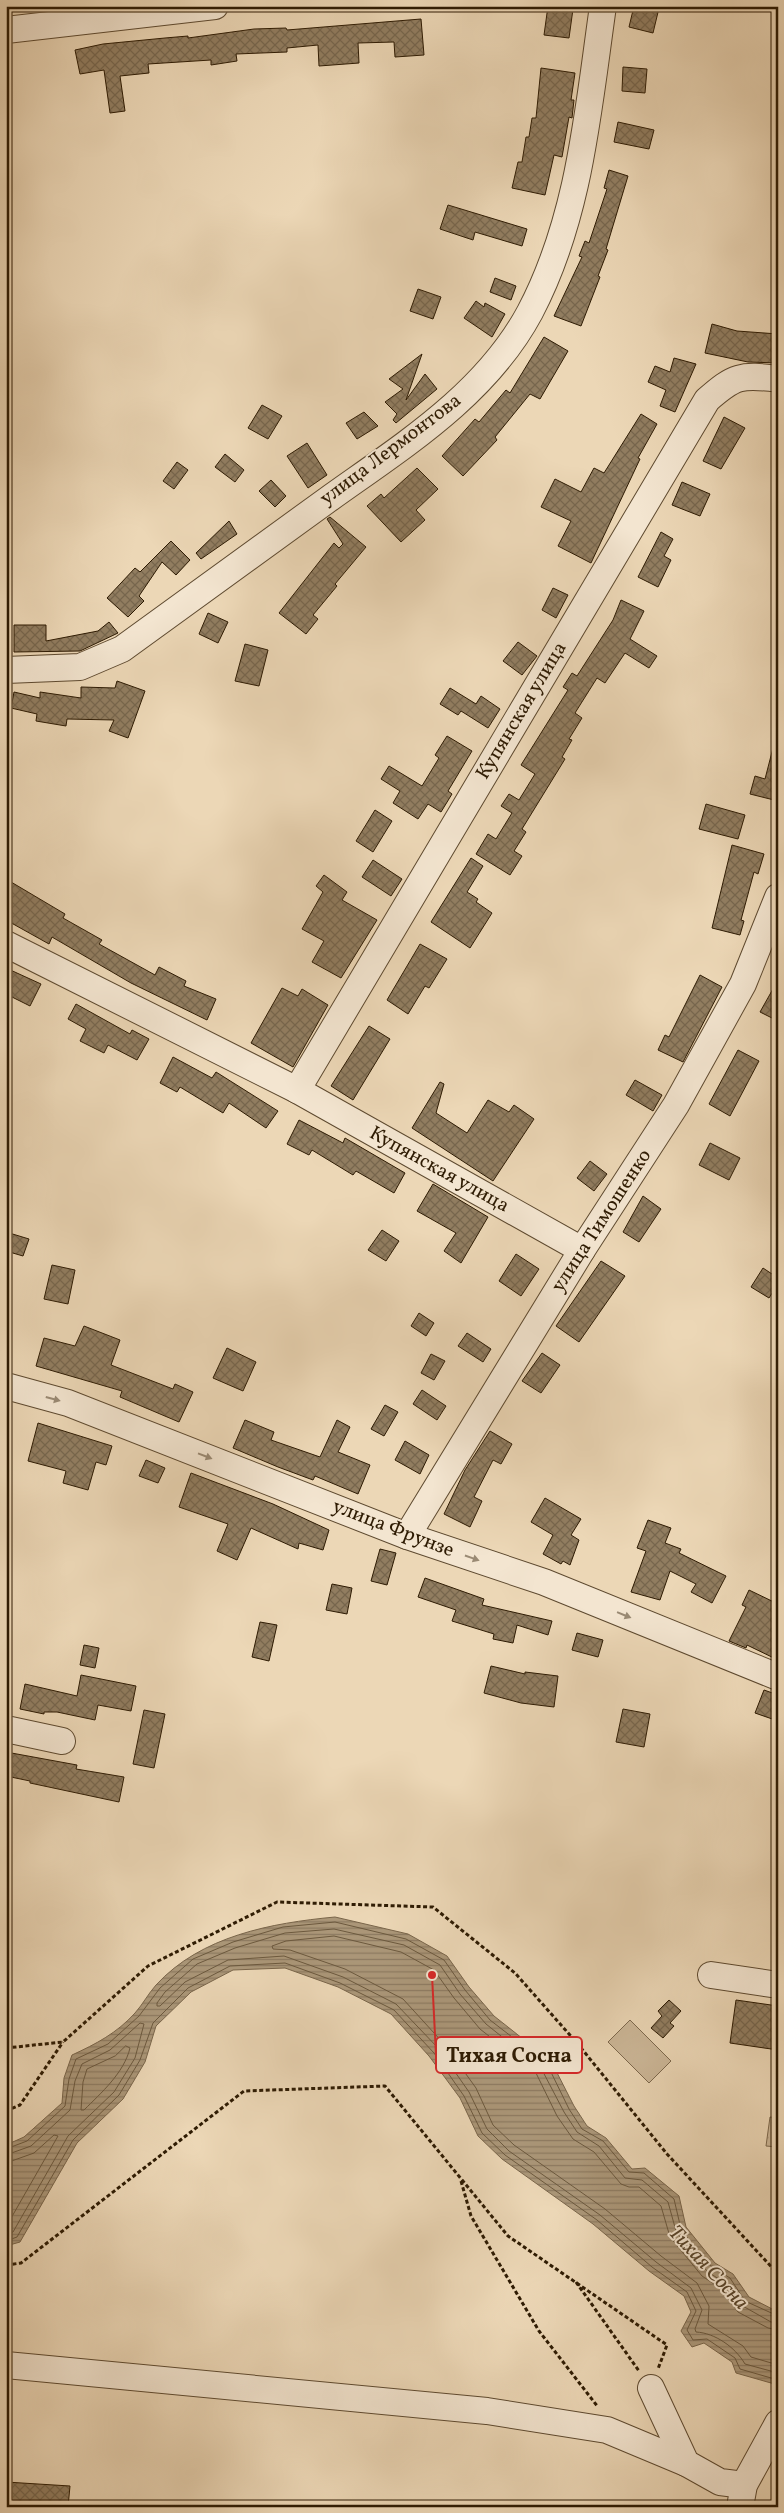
<svg xmlns="http://www.w3.org/2000/svg" width="784" height="2513" font-family="Vollkorn,serif">
  <style>
    .green { fill: url(#green-dots); stroke: #7d694e }
    .pitch { fill: #ccb798; stroke: #7d694e }
    .water { fill: url(#water-rules); stroke: #79654a }
    .lines { fill: none; stroke-linecap: round; stroke-linejoin: round }
    .shore { stroke: #6c593e; stroke-width: 1 }
    .building { fill: url(#building-cross-hatch); stroke: #2e1b03 }
    .minor-casing { stroke: #5e4a30; stroke-width: 28 }
    .path { stroke: #2e1b03; stroke-width: 3; stroke-dasharray: 4 2.5; stroke-linecap: butt }
    .minor { stroke: #f3e5d0; stroke-width: 26 }
    .oneway { fill: #9a8a74 }
    .labels { text-anchor: middle; dominant-baseline: central; stroke-width: 4; stroke-linejoin: round; paint-order: stroke }
    .street-label { font-size: 20px; fill: #2e1b03; stroke: #f3e5d0 }
    .water-label { font-size: 21px; font-style: italic; fill: #5a462c; stroke: #f3e5d0 }
    .leader { fill: none; stroke: #d62828; stroke-width: 2 }
    .callout-dot { fill: #d62828; stroke: #f3e5d0; stroke-width: 2 }
    .callout { fill: #f3e5d0; stroke: #d62828; stroke-width: 2 }
    .callout-label { font-size: 21px; text-anchor: middle; font-weight: bold; fill: #2e1b03 }
  </style>
  <defs>
    <pattern id="green-dots" width="8" height="8" patternUnits="userSpaceOnUse" patternTransform="scale(1.25)"><rect width="8" height="8" fill="#ccb798"/><path d="M2 2h.1M6 6h.1" fill="none" stroke="#b09d81" stroke-width="1.8" stroke-linecap="round"/></pattern>
    <pattern id="water-rules" width="6" height="5" patternUnits="userSpaceOnUse" patternTransform="scale(1.25)"><rect width="6" height="5" fill="#ab9779"/><path d="M0 2.5h6" fill="none" stroke="#8c7a61"/></pattern>
    <pattern id="building-cross-hatch" width="8" height="8" patternUnits="userSpaceOnUse" patternTransform="scale(1.25)"><rect width="8" height="8" fill="#917d60"/><path d="M0 0l8 8M0 8l8-8" fill="none" stroke="#77664d"/></pattern>
  </defs>
  <rect width="100%" height="100%" fill="#ecd7b6"/>
  <filter id="stains"><feTurbulence type="fractalNoise" baseFrequency=".004" numOctaves="4"/><feColorMatrix values="0 0 0 0 .2 0 0 0 0 .09 0 0 0 0 .02 0 0 0 .5 -.17"/></filter>
  <radialGradient id="worn" r=".72"><stop offset=".6" stop-color="#630" stop-opacity="0"/><stop offset="1" stop-color="#630" stop-opacity=".3"/></radialGradient>
  <path class="green" d="M770,2117l8,1v29l-12,-1z"/>
  <path class="pitch" d="M630,2020l41,41 -22,22 -41,-41z"/>
  <path class="water" d="M335,1917l73,17 39,22 22,31 25,29 57,45 23,45 13,20 19,12 26,31 13,-1 34,28 7,31 29,36 18,11 16,23 29,15v73l-42,-12 -4,-11 -28,-19 -12,4 -11,-16 10,-19 -7,-16 -35,-25 -56,-47 -91,-65 -24,-23 -18,-38 -31,-42 -38,-42 -53,-27 -53,-19 -52,2 -42,22 -35,34 -11,36 -22,37 -46,44 -57,99 -14,4v-101l18,-8 38,-34 2,-25 8,-23c24,-11 45,-22 63,-42 8,-9 13,-19 21,-28 45,-49 115,-62 179,-68z"/>
  <g class="lines">
    <g class="shore">
      <path d="M126,2046l4,2c-6,25 -29,45 -46,62h-3l2,-28 4,-13 28,-13z"/>
      <path d="M6,2149l21,-8 38,-35 4,-27 7,-20 32,-15 31,-28 21,-28 33,-29 40,-17 50,-15 52,-5 71,17 38,21 21,30 25,30 57,44 22,45 13,20 21,12 26,31 15,1 30,26 7,30 14,19 17,19 18,11 15,23 33,15"/>
      <path d="M6,2155l25,-9 39,-36 5,-29 7,-17 28,-14 30,-27 4,1 -9,34 -21,34 -46,44 -55,96 -7,2"/>
      <path d="M6,2163l28,-10 20,-18 4,1 -52,91"/>
      <path d="M6,2241l11,-4 56,-97 46,-45 21,-35 13,-37 35,-35 42,-22 55,-3 55,20 54,27 40,43 30,43 18,37 23,22 92,65 55,47 35,25 9,19 -9,19 6,10 14,-1 28,19 5,11 38,11"/>
      <path d="M778,2323l-7,-1 -30,-17 -16,-22 -17,-11 -19,-21 -13,-20 -8,-29 -26,-22 -17,-2 -26,-32 -22,-14 -13,-20 -23,-44 -55,-44 -26,-30 -20,-29 -36,-20 -70,-16 -49,4 -50,15 -38,16 -32,28 -8,11v3h3l25,-24 43,-22 56,-4 59,21 53,27 43,45 30,43 18,37 22,22 91,64 56,47 35,26 11,22 -7,19 1,3c19,1 39,15 49,32l33,9"/>
      <path d="M778,2330l-10,-2 -30,-16 -18,-24 -18,-12 -32,-39 -9,-31 -22,-19h-10l-8,-3 -27,-32 -21,-13 -16,-23 -21,-43 -56,-44 -26,-31 -20,-28 -33,-18 -67,-16 -48,5 -14,5 1,3 17,1 55,19 58,30 42,46 31,43 17,37 21,20 91,64 56,47 36,27 12,23 -1,18 35,22 8,11 27,8"/>
    </g>
  </g>
  <g class="building">
    <path d="M548,6l25,3 -4,29 -25,-3z"/>
    <path d="M634,6l25,2 -6,25 -24,-6z"/>
    <path d="M421,19l3,36 -29,2 -1,-15 -36,1 1,20 -40,3 -1,-21 -31,3v4l-51,2 1,7 -26,4v-5l-63,4 1,9 -29,3 5,35 -15,2 -6,-43 -24,4 -5,-24 28,-6 62,-6 23,-2v2l66,-9 32,-1 1,2z"/>
    <path d="M623,67l24,2 -2,24 -23,-2z"/>
    <path d="M541,68l34,5 -4,27h3l-2,18 -3,-1 -7,40 -8,-2 -9,40 -33,-7 6,-26h4l4,-25h3l3,-19h4z"/>
    <path d="M618,122l36,8 -5,19 -35,-7z"/>
    <path d="M609,170l19,6 -22,73 2,1 -10,26 2,1 -19,49 -27,-10 28,-59 -3,-1 6,-15 4,2 18,-54 -3,-1z"/>
    <path d="M448,205l79,24 -5,17 -47,-14 -2,8 -33,-11z"/>
    <path d="M495,278l21,8 -5,14 -21,-8z"/>
    <path d="M418,289l23,8 -8,22 -23,-8z"/>
    <path d="M476,301l8,6 1,-4 20,11 -13,23 -28,-19z"/>
    <path d="M712,324l25,7 41,3v29l-30,-1 -43,-9z"/>
    <path d="M544,337l24,14 -28,48 -10,-5 -35,43 2,3 -34,36 -21,-20 33,-37 4,3 27,-32 4,3z"/>
    <path d="M422,354l-16,46 19,-26 12,15 -41,34 -3,-3 4,-6 -12,-12 18,-13 -14,-10z"/>
    <path d="M674,358l22,6 -21,48 -15,-6 6,-16 -18,-8 7,-16 15,6z"/>
    <path d="M262,405l20,11 -14,23 -20,-11z"/>
    <path d="M364,412l14,14 -21,13 -11,-16z"/>
    <path d="M641,414l16,10 -19,34 2,1 -49,104 -33,-17 13,-25 -30,-14 14,-28 26,13 13,-24 10,5z"/>
    <path d="M724,417l21,11 -24,41 -18,-8z"/>
    <path d="M307,443l20,32 -19,13 -21,-32z"/>
    <path d="M225,454l19,16 -9,12 -20,-15z"/>
    <path d="M177,462l11,8 -14,19 -11,-8z"/>
    <path d="M417,468l21,21 -22,21 9,10 -24,22 -34,-36 14,-12 3,4z"/>
    <path d="M271,480l15,16 -11,11 -16,-16z"/>
    <path d="M682,482l28,12 -10,22 -28,-11z"/>
    <path d="M330,517l36,30 -31,37 2,2 -24,29 5,4 -12,15 -27,-21 55,-70 5,5 4,-4 -16,-25z"/>
    <path d="M229,521l8,13 -36,25 -5,-6z"/>
    <path d="M661,532l12,7 -9,17 7,4 -13,27 -20,-10z"/>
    <path d="M171,541l19,19 -14,15 -14,-13 -23,34 5,5 -16,16 -21,-19 28,-30 5,4z"/>
    <path d="M553,588l15,7 -12,23 -14,-8z"/>
    <path d="M621,600l23,11 -14,28 27,17 -8,12 -24,-15 -20,30 -8,-5 -22,35 7,5 -13,21 3,1 -10,17 3,2 -43,70 4,3 -12,19 8,5 -12,19 -34,-21 12,-20 8,5 16,-26 -11,-7 8,-12 10,6 16,-26 -14,-9 47,-75 -5,-3 9,-14 5,3 36,-56z"/>
    <path d="M208,613l20,9 -10,21 -19,-9z"/>
    <path d="M109,622l9,11 -38,18 -66,1v-27h32v16l52,-10z"/>
    <path d="M518,642l19,14 -15,19 -19,-14z"/>
    <path d="M245,644l23,6 -9,36 -24,-5z"/>
    <path d="M117,681l28,10 -17,47 -19,-7 5,-11 -47,-1 -1,7 -30,-5 1,-7 -26,-6 3,-16 26,6v-6l41,6v-11l34,1z"/>
    <path d="M450,688l26,16 5,-8 19,13 -12,19 -27,-17 -3,4 -18,-11z"/>
    <path d="M447,736l25,15 -24,40 4,3 -11,18 -13,-8 -10,15 -25,-16 7,-12 -19,-12 8,-13 33,20 17,-28 -4,-3z"/>
    <path d="M773,748h5v53l-28,-7 5,-18 10,3z"/>
    <path d="M706,804l39,11 -7,24 -39,-10z"/>
    <path d="M375,810l17,11 -19,31 -17,-11z"/>
    <path d="M732,845l32,9 -6,20 -4,-2 -13,48 3,1 -4,14 -28,-7z"/>
    <path d="M471,858l12,8 -16,26 11,7 -2,3 16,11 -22,35 -39,-26z"/>
    <path d="M373,860l29,19 -11,17 -29,-19z"/>
    <path d="M324,875l23,17 -5,8 35,20 -36,58 -29,-16 12,-21 -22,-12 21,-37 -7,-6z"/>
    <path d="M6,879l59,35 -2,4 39,22 -3,4 56,31 4,-8 27,14 -2,5 32,13 -9,21 -76,-37 -79,-46 -3,7 -43,-24z"/>
    <path d="M420,944l27,15 -18,29 -4,-2 -17,28 -21,-14z"/>
    <path d="M6,968l35,16 -11,22 -24,-12z"/>
    <path d="M700,975l22,12 -39,75 -25,-12 7,-15 4,2z"/>
    <path d="M778,980v41l-18,-9z"/>
    <path d="M282,988l16,8 4,-7 26,16 -35,62 -42,-24z"/>
    <path d="M76,1004l54,30 2,-4 17,9 -12,21 -29,-15 -4,8 -24,-12 6,-12 -18,-10z"/>
    <path d="M369,1026l21,13 -37,61 -22,-14z"/>
    <path d="M738,1050l21,11 -29,55 -21,-12z"/>
    <path d="M173,1057l39,21 4,-6 62,39 -12,17 -37,-25 -6,10 -43,-26 -3,5 -17,-9z"/>
    <path d="M635,1080l27,15 -9,16 -27,-16z"/>
    <path d="M440,1082l4,2 -8,29 31,20 21,-33 21,12 5,-7 20,14 -41,62 -81,-53z"/>
    <path d="M299,1120l44,23 2,-5 60,35 -11,20 -38,-22 -3,4 -41,-25 -3,5 -22,-11z"/>
    <path d="M710,1143l30,15 -11,22 -30,-15z"/>
    <path d="M590,1161l17,13 -13,17 -17,-13z"/>
    <path d="M433,1184l55,33 -27,46 -17,-12 12,-18 -39,-22z"/>
    <path d="M643,1196l18,13 -22,33 -16,-10z"/>
    <path d="M382,1230l17,11 -13,20 -18,-11z"/>
    <path d="M6,1232l23,7 -6,17 -17,-5z"/>
    <path d="M516,1254l23,15 -18,27 -22,-15z"/>
    <path d="M601,1261l24,15 -46,66 -23,-16z"/>
    <path d="M52,1265l23,5 -7,34 -24,-5z"/>
    <path d="M763,1268l15,10v6l-9,14 -18,-11z"/>
    <path d="M419,1313l15,10 -8,13 -15,-10z"/>
    <path d="M84,1326l36,14 -9,25 62,24 2,-5 18,8 -14,30 -59,-25 2,-6 -86,-25 8,-28 31,8z"/>
    <path d="M467,1333l24,16 -8,13 -25,-16z"/>
    <path d="M227,1348l29,14 -13,29 -30,-13z"/>
    <path d="M542,1353l18,12 -19,28 -19,-12z"/>
    <path d="M431,1354l14,7 -11,19 -13,-7z"/>
    <path d="M422,1390l24,16 -9,14 -24,-16z"/>
    <path d="M385,1405l13,7 -14,24 -13,-7z"/>
    <path d="M245,1420l29,12 -3,8 49,17 17,-37 13,7 -12,25 32,13 -12,29 -43,-18 -2,4 -35,-13 -45,-19z"/>
    <path d="M38,1423l74,23 -6,19 -10,-3 -8,28 -25,-7 3,-12 -38,-10z"/>
    <path d="M490,1431l22,13 -11,20 -8,-4 -19,37 8,4 -12,26 -26,-13 21,-44z"/>
    <path d="M405,1441l24,14 -9,19 -25,-14z"/>
    <path d="M146,1460l19,8 -7,15 -19,-7z"/>
    <path d="M191,1473l82,31 56,26 -6,20 -24,-7 -1,6 -47,-21 -14,32 -20,-9 11,-27 -49,-17z"/>
    <path d="M545,1498l36,21 -10,16 8,5 -9,25 -7,-4 -2,3 -18,-10 10,-19 -22,-13z"/>
    <path d="M648,1520l23,8 -6,15 16,6 -2,4 47,23 -14,27 -21,-11 5,-8 -26,-13 -10,29 -29,-8 15,-41 -9,-3z"/>
    <path d="M380,1549l16,4 -9,32 -16,-4z"/>
    <path d="M425,1578l59,21 -2,6 70,16 -4,14 -31,-10 -4,18 -20,-4 1,-5 -42,-13 4,-11 -38,-13z"/>
    <path d="M332,1584l20,4 -5,26 -21,-4z"/>
    <path d="M749,1590l29,14v56l-31,-15 -1,3 -17,-7 17,-34 -4,-2z"/>
    <path d="M260,1622l17,3 -8,36 -17,-4z"/>
    <path d="M577,1633l26,7 -5,17 -26,-7z"/>
    <path d="M84,1645l15,3 -4,20 -15,-3z"/>
    <path d="M491,1666l34,8v-2l33,4 -4,31 -33,-4 -37,-10z"/>
    <path d="M81,1675l55,11 -5,25 -33,-6 -3,15 -38,-8h-13v2l-24,-5 5,-25 52,12z"/>
    <path d="M764,1690l14,5v26l-23,-8z"/>
    <path d="M623,1709l27,5 -6,33 -28,-5z"/>
    <path d="M144,1710l21,4 -11,54 -21,-4z"/>
    <path d="M6,1752l71,13 -1,4 48,8 -5,25 -89,-19v-2l-24,-5z"/>
    <path d="M669,2000l12,11 -11,12 4,3 -11,12 -12,-10 11,-12 -4,-5z"/>
    <path d="M736,2000l42,6v44l-48,-7z"/>
    <path d="M6,2482l64,4 -2,21h-62z"/>
  </g>
  <g class="lines">
    <defs>
      <g id="minor">
        <path d="M6,30l209,-24"/>
        <path d="M6,670l74,-3 42,-18c68,-50 136,-99 204,-148 75,-54 159,-105 204,-189 50,-95 58,-202 73,-306"/>
        <path d="M6,944l291,146 285,160"/>
        <path d="M297,1090l410,-690c27,-24 34,-26 71,-21"/>
        <path d="M6,1386l62,17 339,133 137,46 234,95"/>
        <path d="M407,1536l175,-286 94,-145 67,-121 35,-87"/>
        <path d="M6,1729l56,12"/>
        <path d="M711,1975l67,10"/>
        <path d="M6,2365l481,46 120,19 79,33"/>
        <path d="M651,2388l35,75 34,19 24,3"/>
        <path d="M740,2507l4,-22 34,-62"/>
      </g>
    </defs>
    <use href="#minor" class="minor-casing"/>
    <g class="path">
      <path d="M6,2048l57,-6 85,-76 129,-64 156,5 82,66 62,70 90,111 111,120"/>
      <path d="M6,2111l14,-6 43,-63"/>
      <path d="M461,2181l10,35 68,115 59,76"/>
      <path d="M6,2265l15,-2 223,-172 141,-5 123,150 159,109 -9,24"/>
      <path d="M576,2282l63,89"/>
    </g>
    <use href="#minor" class="minor"/>
  </g>
  <defs><path id="oneway-solid" d="M-6-.8H1V-3.2L6.5 0L1 3.2V.8H-6Z" transform="scale(1.25)"/></defs>
  <g class="oneway">
    <use href="#oneway-solid" transform="translate(53 1399) rotate(15)"/>
    <use href="#oneway-solid" transform="translate(205 1456) rotate(21)"/>
    <use href="#oneway-solid" transform="translate(472 1558) rotate(19)"/>
    <use href="#oneway-solid" transform="translate(624 1615) rotate(22)"/>
  </g>
  <g class="labels">
    <g class="street-label">
      <text transform="translate(391 450) rotate(-37)">улица Лермонтова</text>
      <text transform="translate(522 711) rotate(-59)">Купянская улица</text>
      <text transform="translate(439 1170) rotate(29)">Купянская улица</text>
      <text transform="translate(602 1221) rotate(-57)">улица Тимошенко</text>
      <text transform="translate(393 1529) rotate(21)">улица Фрунзе</text>
    </g>
    <g class="water-label">
      <text transform="translate(708 2268) rotate(47)">Тихая Сосна</text>
    </g>
  </g>
  <path class="leader" d="M432 1975L436 2055"/>
  <circle class="callout-dot" cx="432" cy="1975" r="5"/>
  <rect class="callout" x="436" y="2037" width="146" height="36" rx="5"/>
  <g class="callout-label">
    <text x="509" y="2062">Тихая Сосна</text>
  </g>
  <rect width="784" height="2513" fill="none" stroke="#ecd7b6" stroke-width="25"/>
  <rect x="8" y="8" width="769" height="2498" fill="none" stroke="#2e1b03" stroke-width="2.5"/>
  <rect x="12" y="12" width="759" height="2488" fill="none" stroke="#2e1b03"/>
  <rect width="100%" height="100%" filter="url(#stains)"/>
  <rect width="100%" height="100%" fill="url(#worn)"/>
</svg>
